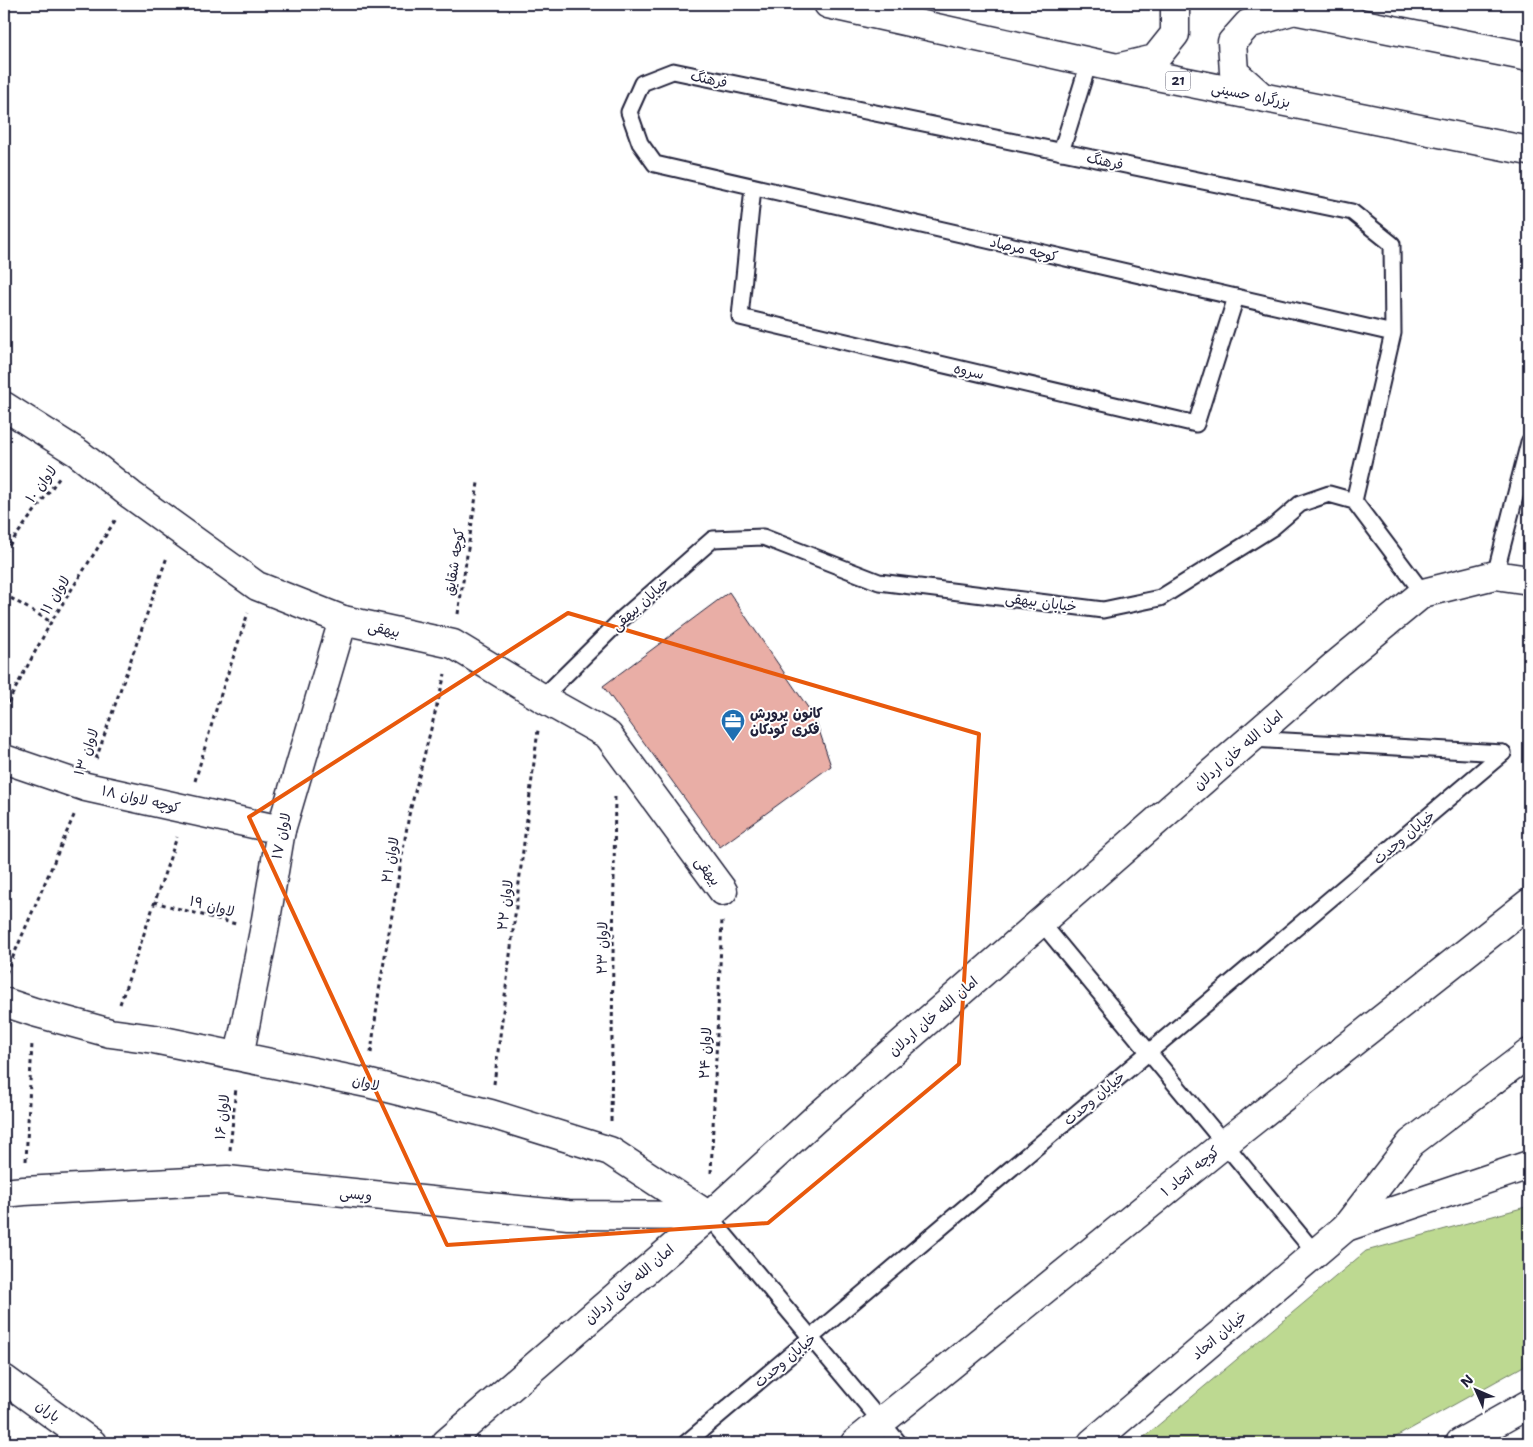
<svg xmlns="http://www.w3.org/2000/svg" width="1533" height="1447" font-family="'Shantell Sans','Playpen Sans Arabic',sans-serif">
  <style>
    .green { fill: #bdd991; stroke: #707e66 }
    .building { fill: #e9aea6; stroke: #22223b }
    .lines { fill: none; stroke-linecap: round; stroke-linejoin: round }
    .lane-casing { stroke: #22223b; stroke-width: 19 }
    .street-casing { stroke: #22223b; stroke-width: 31 }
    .secondary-casing { stroke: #22223b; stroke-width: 31 }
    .highway-casing { stroke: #22223b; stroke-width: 31 }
    .path { stroke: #22223b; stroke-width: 3; stroke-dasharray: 4 4; stroke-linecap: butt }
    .lane { stroke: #fff; stroke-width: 15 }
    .street { stroke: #fff; stroke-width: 28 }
    .secondary { stroke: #fff; stroke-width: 28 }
    .highway { stroke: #fff; stroke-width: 28 }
    .marked { fill: none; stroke: #e8590c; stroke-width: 4; stroke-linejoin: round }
    .labels { text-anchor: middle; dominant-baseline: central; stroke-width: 4; stroke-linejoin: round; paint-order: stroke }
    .shield { fill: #fff; stroke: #646476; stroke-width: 1 }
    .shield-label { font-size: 12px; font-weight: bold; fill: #22223b }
    .street-label { font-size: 14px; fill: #22223b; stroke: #fff }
    .poi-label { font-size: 14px; font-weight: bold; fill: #22223b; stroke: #fff; text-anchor: start }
  </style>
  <rect width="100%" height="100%" fill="#fff"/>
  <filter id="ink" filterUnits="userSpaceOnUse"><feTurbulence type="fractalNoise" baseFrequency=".02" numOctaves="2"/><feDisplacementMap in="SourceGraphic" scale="10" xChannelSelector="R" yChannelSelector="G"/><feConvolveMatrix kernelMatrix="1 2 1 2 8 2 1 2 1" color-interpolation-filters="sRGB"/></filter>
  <g filter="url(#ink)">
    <path class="green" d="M1529,1206v157l-144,80h-248l229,-192z"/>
    <path class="building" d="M729,592l86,126 16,48 -111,81 -117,-161z"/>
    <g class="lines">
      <defs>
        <g id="lane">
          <path d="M1061,152l28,-90"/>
          <path d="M753,187l-13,130 456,107 40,-127"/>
          <path d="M1354,501l39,-168 -1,-89 -40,-32 -679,-141 -31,12 -13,29 11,31 15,21 738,169"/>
          <path d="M1495,575l34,-133"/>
          <path d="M542,698l80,-79 91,-80 50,-2 116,45 224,28 57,-12 112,-70 28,-24 29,-10 25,7 69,92"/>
          <path d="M1251,739l252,14"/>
          <path d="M1041,922l274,331"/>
          <path d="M709,1216l190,227"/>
          <path d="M686,1443l817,-690"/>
        </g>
        <g id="street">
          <path d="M4,406l74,47 53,42 126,91 86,34 110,24 89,54 66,37 115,156"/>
          <path d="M4,759l82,28 195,43"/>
          <path d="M4,1002l30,10 76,21 44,6 213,44 124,31 119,37 99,65"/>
          <path d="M239,1056l25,-125 17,-101 62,-210"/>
          <path d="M4,1193l20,-2 203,-11 341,35 141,1"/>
          <path d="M1346,1227l183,-62"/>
          <path d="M446,1443l263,-227 106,-97 518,-452 90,-74 72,-18 34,5"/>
          <path d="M855,1443l369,-299 305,-241"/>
          <path d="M1092,1443l254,-216 65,-84 118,-90"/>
        </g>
        <g id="secondary">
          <path d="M4,1379l88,64"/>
          <path d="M1460,1443l69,-39"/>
        </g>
        <g id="highway">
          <path d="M828,4l289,64 412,83"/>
          <path d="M1263,4l266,53"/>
          <path d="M1121,67l34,-8 20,-25v-30"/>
          <path d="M1262,97l-28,-25 -2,-30 16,-18 43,-13"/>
        </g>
      </defs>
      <use href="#lane" class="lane-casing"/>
      <use href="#street" class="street-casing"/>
      <use href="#secondary" class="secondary-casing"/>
      <use href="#highway" class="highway-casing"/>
      <g class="path">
        <path d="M4,552l56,-75"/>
        <path d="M4,594l47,28"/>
        <path d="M458,614l20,-131"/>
        <path d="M4,710l47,-88 65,-103"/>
        <path d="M96,759l71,-202"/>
        <path d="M195,781l23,-78 30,-90"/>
        <path d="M154,902l82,22"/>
        <path d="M6,973l69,-160"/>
        <path d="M120,1004l57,-167"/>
        <path d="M371,1053l8,-62 30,-176 36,-141"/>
        <path d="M494,1084l44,-354"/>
        <path d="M611,1121l4,-327"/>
        <path d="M230,1150l6,-63"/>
        <path d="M26,1161l6,-118"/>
        <path d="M711,1173l11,-254"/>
      </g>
      <use href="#lane" class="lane"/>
      <use href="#street" class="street"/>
      <use href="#secondary" class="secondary"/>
      <use href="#highway" class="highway"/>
    </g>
  </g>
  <path class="marked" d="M568,613l411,121 -20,330 -191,159 -321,22 -198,-428z"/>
  <defs>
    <symbol id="office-pin" viewBox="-11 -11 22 30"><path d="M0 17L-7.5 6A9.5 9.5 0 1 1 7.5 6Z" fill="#1f6fb2" stroke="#fff"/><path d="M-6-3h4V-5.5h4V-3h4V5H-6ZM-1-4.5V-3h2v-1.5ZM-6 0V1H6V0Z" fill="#fff"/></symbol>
  </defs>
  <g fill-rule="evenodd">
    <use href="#office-pin" x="719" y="707" width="28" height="38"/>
  </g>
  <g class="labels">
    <rect class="shield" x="1165.5" y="71.5" width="25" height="19" rx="4"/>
    <g class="shield-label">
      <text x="1178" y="81">21</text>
    </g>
    <g class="street-label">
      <text transform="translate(709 79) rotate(12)">فرهنگ</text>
      <text transform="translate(1251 95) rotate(11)">بزرگراه حسینی</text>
      <text transform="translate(1105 161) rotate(12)">فرهنگ</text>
      <text transform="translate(1024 249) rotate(13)">کوچه مرصاد</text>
      <text transform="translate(969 371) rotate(13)">سروه</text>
      <text transform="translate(41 484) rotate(-53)">لاوان ۱۰</text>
      <text transform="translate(454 562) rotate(-81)">کوچه شقایق</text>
      <text transform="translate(55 595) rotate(-58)">لاوان ۱۱</text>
      <text transform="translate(1041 602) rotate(7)">خیابان بیهقی</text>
      <text transform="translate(640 604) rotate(-42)">خیابان بیهقی</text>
      <text transform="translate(384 629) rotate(12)">بیهقی</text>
      <text transform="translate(1238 750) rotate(-41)">امان الله خان اردلان</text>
      <text transform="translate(86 752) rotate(-71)">لاوان ۱۳</text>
      <text transform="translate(141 799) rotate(13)">کوچه لاوان ۱۸</text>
      <text transform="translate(281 836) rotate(-78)">لاوان ۱۷</text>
      <text transform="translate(1404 837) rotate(-40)">خیابان وحدت</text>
      <text transform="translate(390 860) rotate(-80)">لاوان ۲۱</text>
      <text transform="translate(708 871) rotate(53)">بیهقی</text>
      <text transform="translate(505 905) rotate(-83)">لاوان ۲۲</text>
      <text transform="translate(212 906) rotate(15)">لاوان ۱۹</text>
      <text transform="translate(602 948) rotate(-89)">لاوان ۲۳</text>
      <text transform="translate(933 1016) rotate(-41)">امان الله خان اردلان</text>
      <text transform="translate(705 1053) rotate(-87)">لاوان ۲۴</text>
      <text transform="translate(366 1083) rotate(13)">لاوان</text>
      <text transform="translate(1094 1098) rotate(-40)">خیابان وحدت</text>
      <text transform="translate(222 1117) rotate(-84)">لاوان ۱۶</text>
      <text transform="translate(1190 1171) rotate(-39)">کوچه اتحاد ۱</text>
      <text transform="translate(356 1194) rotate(6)">ویسی</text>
      <text transform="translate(629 1284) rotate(-41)">امان الله خان اردلان</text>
      <text transform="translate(1219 1335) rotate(-40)">خیابان اتحاد</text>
      <text transform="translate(785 1360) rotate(-40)">خیابان وحدت</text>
      <text transform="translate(48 1411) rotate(36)">باران</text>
    </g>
    <g class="poi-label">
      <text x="750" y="713">کانون پرورش<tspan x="750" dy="16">فکری کودکان</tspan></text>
    </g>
  </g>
  <rect width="1533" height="1447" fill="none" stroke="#fff" stroke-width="20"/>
  <rect x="10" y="10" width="1513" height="1427" fill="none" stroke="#22223b" stroke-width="2" filter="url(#ink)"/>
  <g transform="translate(1476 1390) rotate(315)" stroke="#ffffff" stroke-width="4" paint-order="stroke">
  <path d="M0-4L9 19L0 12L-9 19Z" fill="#22223b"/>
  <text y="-8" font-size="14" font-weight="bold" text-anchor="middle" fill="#22223b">N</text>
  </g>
</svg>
